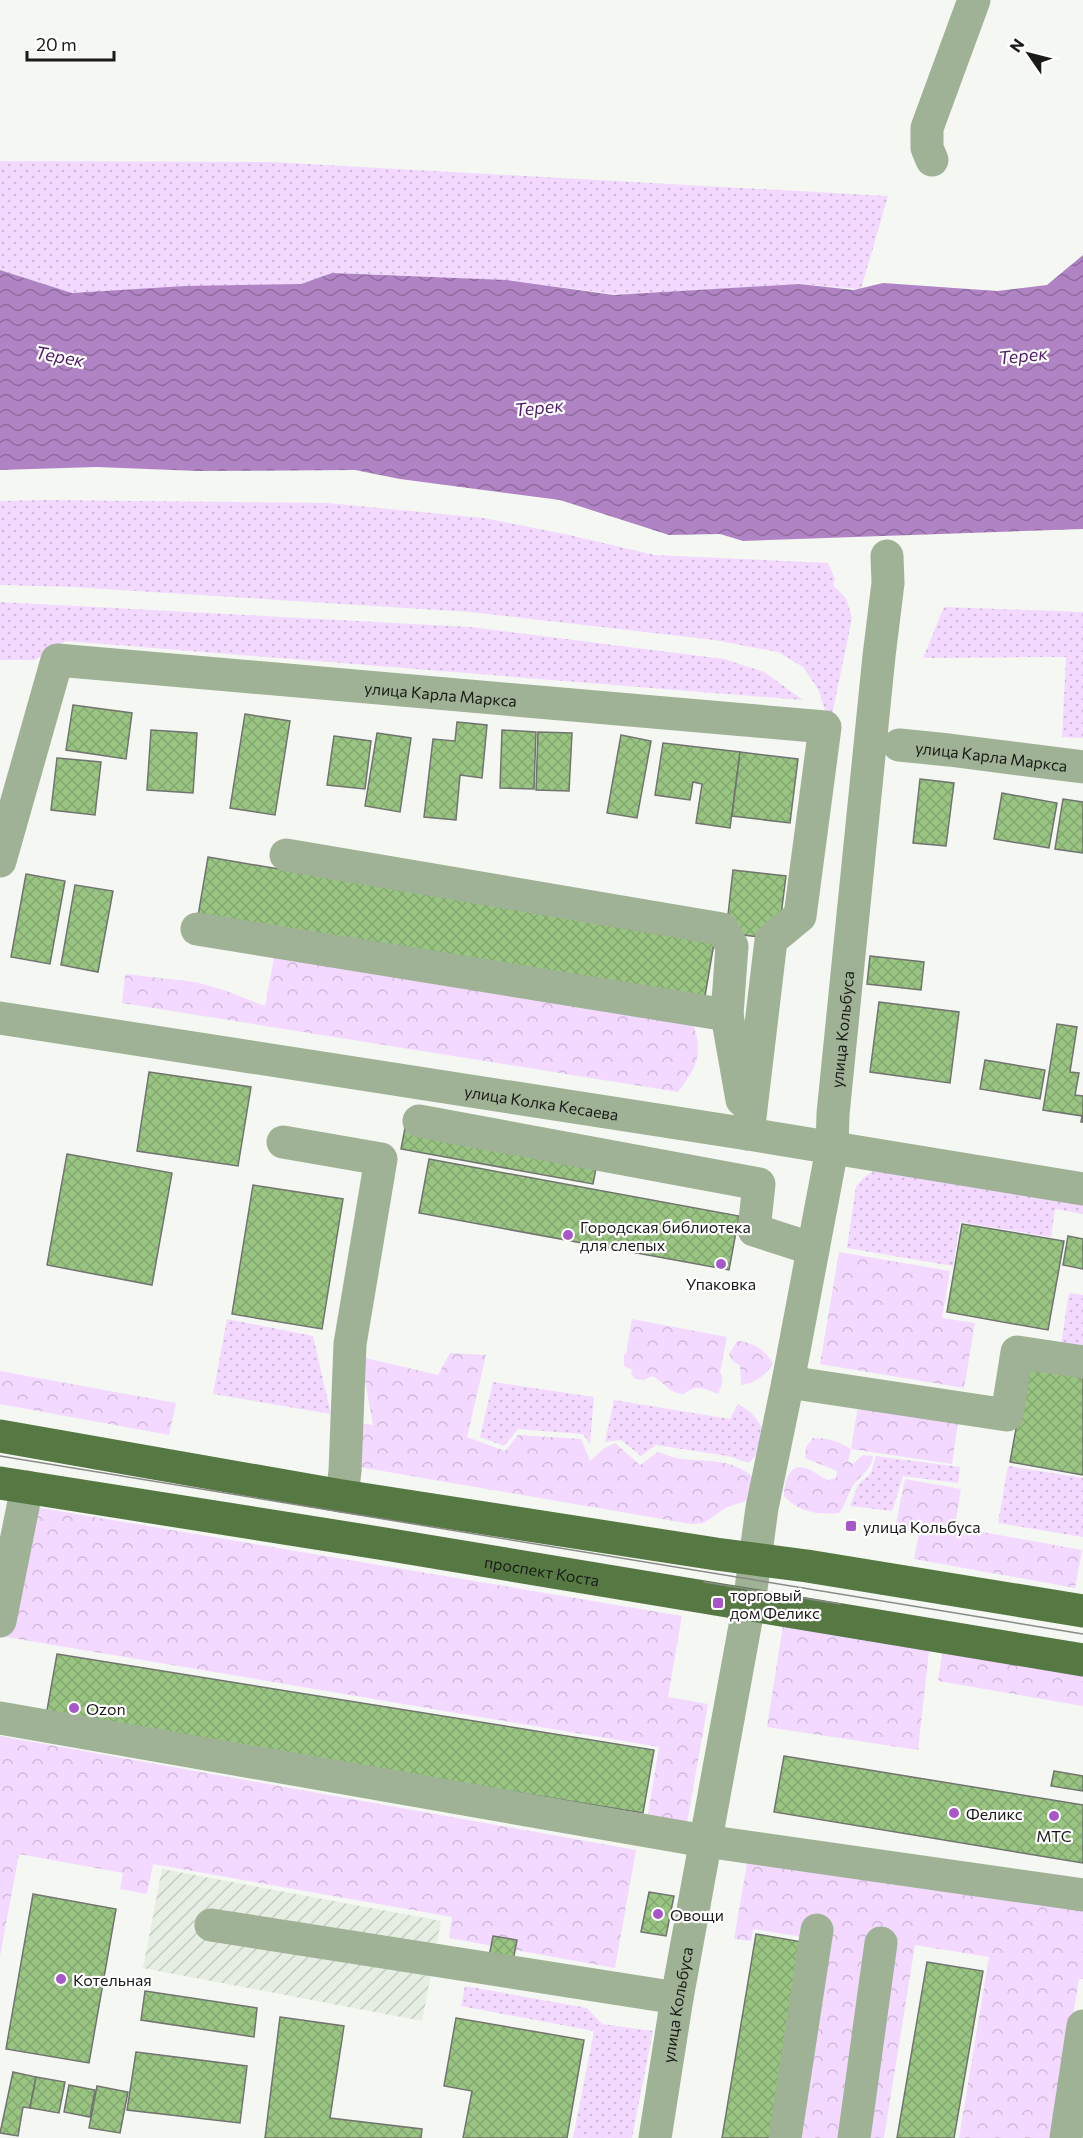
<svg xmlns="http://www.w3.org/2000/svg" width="1083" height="2138" font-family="Commissioner,sans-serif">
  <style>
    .industrial { fill: url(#industrial-furrows) }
    .grass { fill: url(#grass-dots) }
    .forest { fill: url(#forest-crowns) }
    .water { fill: url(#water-waves) }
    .building { fill: url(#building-cross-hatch); stroke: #71746f; stroke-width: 1.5 }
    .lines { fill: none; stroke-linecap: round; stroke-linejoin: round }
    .minor { stroke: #9fb295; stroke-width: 33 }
    .major { stroke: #567944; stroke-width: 33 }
    .tram { stroke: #888a86; stroke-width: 1.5 }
    .poi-dot { fill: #a757c8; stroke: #fff; stroke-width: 2 }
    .labels { text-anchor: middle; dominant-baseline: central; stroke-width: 4.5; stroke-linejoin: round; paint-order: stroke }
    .street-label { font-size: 16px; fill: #1a1b19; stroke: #fff }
    .poi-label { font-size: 16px; fill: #1a1b19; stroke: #fff; text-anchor: start }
    .water-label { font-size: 18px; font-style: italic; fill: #521b68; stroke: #fff }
  </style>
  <defs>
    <pattern id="industrial-furrows" width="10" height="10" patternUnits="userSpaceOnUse" patternTransform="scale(1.5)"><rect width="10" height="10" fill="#e6ede2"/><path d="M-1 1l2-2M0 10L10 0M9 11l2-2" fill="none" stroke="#c5cbc1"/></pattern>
    <pattern id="grass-dots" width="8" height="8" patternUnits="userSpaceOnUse" patternTransform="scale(1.5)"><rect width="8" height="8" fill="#f3d9ff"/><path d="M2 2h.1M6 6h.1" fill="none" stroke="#d0bada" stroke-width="1.8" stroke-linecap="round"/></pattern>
    <pattern id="forest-crowns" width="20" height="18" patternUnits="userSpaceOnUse" patternTransform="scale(1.5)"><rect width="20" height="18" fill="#f3d9ff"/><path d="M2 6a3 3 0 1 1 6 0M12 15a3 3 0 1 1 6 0" fill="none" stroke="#d0bada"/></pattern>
    <pattern id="water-waves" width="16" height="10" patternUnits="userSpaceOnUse" patternTransform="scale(1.5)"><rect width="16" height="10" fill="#b084c4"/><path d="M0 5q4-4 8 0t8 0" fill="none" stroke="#8e6b9e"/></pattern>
    <pattern id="building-cross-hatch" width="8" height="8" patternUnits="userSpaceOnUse" patternTransform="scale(1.5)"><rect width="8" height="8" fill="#99c482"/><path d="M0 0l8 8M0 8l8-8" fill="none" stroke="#83a870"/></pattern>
  </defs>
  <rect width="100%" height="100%" fill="#f4f7f2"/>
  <path class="industrial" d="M162,1869l279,52 -19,100 -279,-53z"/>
  <g class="grass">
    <path d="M0,161l272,1 616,34 -27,93 -62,-5 -178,11 -114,-15 -175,-7 -31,11 -229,9 -72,-23z"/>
    <path d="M45,500l282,3 157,15 85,17 86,20 173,8 7,16 -2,6 13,13 6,20 -22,107 -12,-36 -15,-22 -25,-15 -64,-12 -244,-28 -397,-25 -73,-2v-84z"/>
    <path d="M0,602l471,25 253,32 40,13 39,28 -737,-59 -31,19h-35z"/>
    <path d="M944,607l139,5v126l-21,-1 4,-80 -143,1z"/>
    <path d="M875,1170l208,33v11l-28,-5 -4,28 -91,-15 -7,44 -106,-18 9,-62 9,-9z"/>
    <path d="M1069,1293l14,2v65l-24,-4z"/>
    <path d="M227,1319l86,17 18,78 -118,-20z"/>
    <path d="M493,1382l101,15 -4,47 -7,-10 -65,-5 -14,17 -24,-9z"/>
    <path d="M614,1400l116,19 8,-15c15,8 22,17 28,34l-6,13 -11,12 -21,-7 -72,-11 -15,11 -20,-16 -16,2z"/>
    <path d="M876,1456l84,11 -2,16 -55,-7 -11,35 -42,-5 8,-21 13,-12z"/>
    <path d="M1008,1466l75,12v59l-85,-14z"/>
    <path d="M465,1986l122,22 15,16 51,7 -21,107h-59l21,-107 -133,-25z"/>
  </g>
  <g class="forest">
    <path d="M276,947l414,72c16,31 7,48 -12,73l-556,-89 3,-29 70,8 29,8 41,16z"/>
    <path d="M839,1252l111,19 -8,47 33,5 -11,65 -144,-24z"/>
    <path d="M632,1319l95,18 -7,35c5,7 1,15 -2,22 -15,-6 -22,-10 -34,0 -15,-1 -20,-12 -32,-18l-8,4 -9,-1 -4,-6 1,-3 -8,-4v-12h2z"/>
    <path d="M737,1341c14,0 31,10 36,23 -7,11 -19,20 -32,21l-1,-19 -7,-5 -4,-7z"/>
    <path d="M450,1353l36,2 -19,82 38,14 13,-16 63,4 9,22 13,-12 12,-6 25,22 18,-13c7,2 15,6 23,7 31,3 51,-1 76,21l-3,18 -29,10 -21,15 -13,1 -349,-60 -4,-44 35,5 -12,-68 77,18z"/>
    <path d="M0,1371l176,32 -7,32 -169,-31z"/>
    <path d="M859,1400l100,15 -7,49 -101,-15 -3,12 5,3 10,-9 10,1c-1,13 -10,17 -18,27 -7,8 -8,20 -16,30 -21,2 -41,-1 -55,-17 0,-12 4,-33 21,-28 8,2 16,9 23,12l8,-2 1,-7 -32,-13 1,-11 7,-9c14,0 26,3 38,11z"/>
    <path d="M905,1479l56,10 -6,38 127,23 -7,38 -161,-29 5,-26 -24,-5z"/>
    <path d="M11,1503l671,113 -14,81 40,7 -26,147 -35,-31 12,-73 -659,-111z"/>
    <path d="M784,1619l146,23 -12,108 -151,-23z"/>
    <path d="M943,1648l140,22v36l-145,-25z"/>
    <path d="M0,1736l636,114 -21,118 -166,-30 3,-21 -299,-53 -6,30 -27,-5 3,-16 -104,-19 -19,102z"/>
    <path d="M752,1834l331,54v91h-4l-26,159h-94l30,-181 -74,-12 -31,193h-89l32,-197 -74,-12 -2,12 -17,-2z"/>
  </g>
  <path class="water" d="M1083,255v274l-340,12 -23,-7 -51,1 -109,-35 -160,-21 -45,-9 -157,1 -101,-4 -97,3v-200l72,23 113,-7 116,-2 31,-11 175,7 107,15 185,-11 55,6 29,-7 114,8 50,-6z"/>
  <g class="building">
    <path d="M73,705l59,8 -6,46 -60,-9z"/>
    <path d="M245,714l45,7 -15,94 -45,-7z"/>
    <path d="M457,722l30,3 -5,53 -22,-3 -4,45 -32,-3 9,-78 22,2z"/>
    <path d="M151,730l46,3 -4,60 -46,-3z"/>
    <path d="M502,730l34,2 -2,57 -34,-1z"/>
    <path d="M538,732l34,1 -3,58 -33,-1z"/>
    <path d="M377,733l34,5 -11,74 -35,-6z"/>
    <path d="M621,735l30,6 -14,77 -30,-5z"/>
    <path d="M334,736l37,5 -6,48 -38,-4z"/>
    <path d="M663,743l77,9 -10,76 -34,-5 6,-39 -9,-2 -3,18 -35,-5z"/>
    <path d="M740,752l58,7 -8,64 -58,-7z"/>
    <path d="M57,758l44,4 -6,53 -44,-5z"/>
    <path d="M920,779l34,4 -8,63 -33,-3z"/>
    <path d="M1002,793l55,10 -8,45 -55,-9z"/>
    <path d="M1063,799l20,3v51l-28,-4z"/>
    <path d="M208,857l506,86 -10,59 -506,-86z"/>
    <path d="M733,870l53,6 -8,63 -52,-6z"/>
    <path d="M26,874l39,7 -15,83 -39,-7z"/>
    <path d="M75,885l38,6 -15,81 -37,-7z"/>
    <path d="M870,956l54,6 -3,28 -54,-6z"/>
    <path d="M879,1002l80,10 -9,71 -80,-11z"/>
    <path d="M1057,1024l20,3 -7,45 9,1 -4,22 8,1v26h-2l1,-6 -39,-6z"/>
    <path d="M985,1060l60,10 -5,29 -60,-10z"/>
    <path d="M149,1072l102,15 -13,79 -101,-15z"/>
    <path d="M405,1128l192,35 -4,21 -192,-35z"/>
    <path d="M67,1154l105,19 -20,112 -105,-20z"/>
    <path d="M429,1159l310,57 -10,54 -310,-57z"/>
    <path d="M253,1185l90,14 -21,130 -90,-15z"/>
    <path d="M962,1224l102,17 -16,89 -101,-18z"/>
    <path d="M1068,1236l15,3v30l-20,-4z"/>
    <path d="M1028,1362l55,9v104l-73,-13z"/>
    <path d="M57,1654l597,96 -11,63 -597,-97z"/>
    <path d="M784,1756l299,49v58l-309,-51z"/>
    <path d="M1054,1771l29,5v15l-32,-5z"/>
    <path d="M649,1892l25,4 -8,40 -25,-4z"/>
    <path d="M33,1894l83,15 -27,154 -83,-14z"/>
    <path d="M756,1934l52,9 -33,195h-53z"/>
    <path d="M493,1936l24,4 -5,26 -24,-4z"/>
    <path d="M927,1962l56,9 -29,167h-57z"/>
    <path d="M145,1991l112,17 -3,29 -113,-17z"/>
    <path d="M280,2017l64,9 -14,92 92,11 -1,9h-156z"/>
    <path d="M456,2018l128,22 -17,98h-104l9,-47 -28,-5z"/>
    <path d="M136,2052l111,14 -7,57 -113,-13z"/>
    <path d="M13,2072l23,5 -6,31 -7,-1 -5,29 -18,-3z"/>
    <path d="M36,2077l29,5 -6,31 -29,-5z"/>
    <path d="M69,2085l26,5 -5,27 -26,-5z"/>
    <path d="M97,2086l31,6 -8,41 -31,-5z"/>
  </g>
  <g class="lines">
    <g class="minor">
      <path d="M932,160l-5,-12v-20l47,-128"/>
      <path id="s1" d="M899,745l50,5 134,17"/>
      <path d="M286,855l436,74 10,17 -5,69"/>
      <path id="s2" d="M0,861l57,-201 768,67 -25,189 -29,24 -23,194"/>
      <path d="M197,929l530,86 15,85"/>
      <path id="s3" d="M0,1018l748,116 335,55"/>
      <path d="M419,1121l340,63 -5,46 59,19"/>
      <path d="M283,1142l98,17 -31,185 -5,127 -3,25"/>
      <path d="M788,1382l219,33 10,-63 66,10"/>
      <path d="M0,1621l27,-134"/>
      <path d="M0,1718l705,123 378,54"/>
      <path d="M211,1925l466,73"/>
      <path id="s4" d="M655,2138l22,-140 72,-394 13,-96 26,-126 44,-233 1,-35 46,-458 9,-73 -1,-27"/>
      <path d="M785,2138l32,-208"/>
      <path d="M854,2138l27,-195"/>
      <path d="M1066,2138l17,-112"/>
    </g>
    <g class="major">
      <path d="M0,1436l342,60 374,58 91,12 276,45"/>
      <path id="s5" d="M0,1483l385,61 698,116"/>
    </g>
    <g class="tram">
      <path d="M0,1456l1083,178"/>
      <path d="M704,1582l136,22"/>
    </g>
  </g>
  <g class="poi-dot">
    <circle cx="568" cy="1235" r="6"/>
    <circle cx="721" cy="1264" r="6"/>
    <rect x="845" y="1520" width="12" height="12" rx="3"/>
    <rect x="712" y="1597" width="12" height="12" rx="3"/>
    <circle cx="74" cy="1708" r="6"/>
    <circle cx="954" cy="1813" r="6"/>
    <circle cx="1054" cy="1816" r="6"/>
    <circle cx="658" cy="1914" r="6"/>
    <circle cx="61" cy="1979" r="6"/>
  </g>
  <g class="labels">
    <g class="street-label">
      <text stroke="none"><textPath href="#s2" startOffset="594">улица Карла Маркса</textPath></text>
      <text stroke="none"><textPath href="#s1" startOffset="93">улица Карла Маркса</textPath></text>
      <text stroke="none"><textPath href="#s4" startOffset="1125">улица Кольбуса</textPath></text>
      <text stroke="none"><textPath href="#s3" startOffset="548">улица Колка Кесаева</textPath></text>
      <text stroke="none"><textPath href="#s5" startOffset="549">проспект Коста</textPath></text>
      <text stroke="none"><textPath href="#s4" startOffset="135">улица Кольбуса</textPath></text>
    </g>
    <g class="poi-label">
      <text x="580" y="1226">Городская библиотека<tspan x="580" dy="18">для слепых</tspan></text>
      <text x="721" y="1283" text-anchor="middle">Упаковка</text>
      <text x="863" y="1526">улица Кольбуса</text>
      <text x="730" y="1594">торговый<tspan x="730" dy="18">дом Феликс</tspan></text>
      <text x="86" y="1708">Ozon</text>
      <text x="966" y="1813">Феликс</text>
      <text x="1054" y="1835" text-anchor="middle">МТС</text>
      <text x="670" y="1914">Овощи</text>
      <text x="73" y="1979">Котельная</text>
    </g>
    <g class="water-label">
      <text transform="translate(1023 355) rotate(-6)">Терек</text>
      <text transform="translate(60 356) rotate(10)">Терек</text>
      <text transform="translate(539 407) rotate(-6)">Терек</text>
    </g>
  </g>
  <g transform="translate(1029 54) rotate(305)" stroke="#ffffff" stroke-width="4.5" paint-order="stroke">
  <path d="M0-4.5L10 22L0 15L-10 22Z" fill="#1a1b19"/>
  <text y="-9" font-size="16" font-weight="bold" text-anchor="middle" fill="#1a1b19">N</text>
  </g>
  <path d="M27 51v9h87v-9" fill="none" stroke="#1a1b19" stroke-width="3"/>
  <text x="36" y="51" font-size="18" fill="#1a1b19" stroke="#ffffff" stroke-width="4.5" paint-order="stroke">20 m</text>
</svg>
